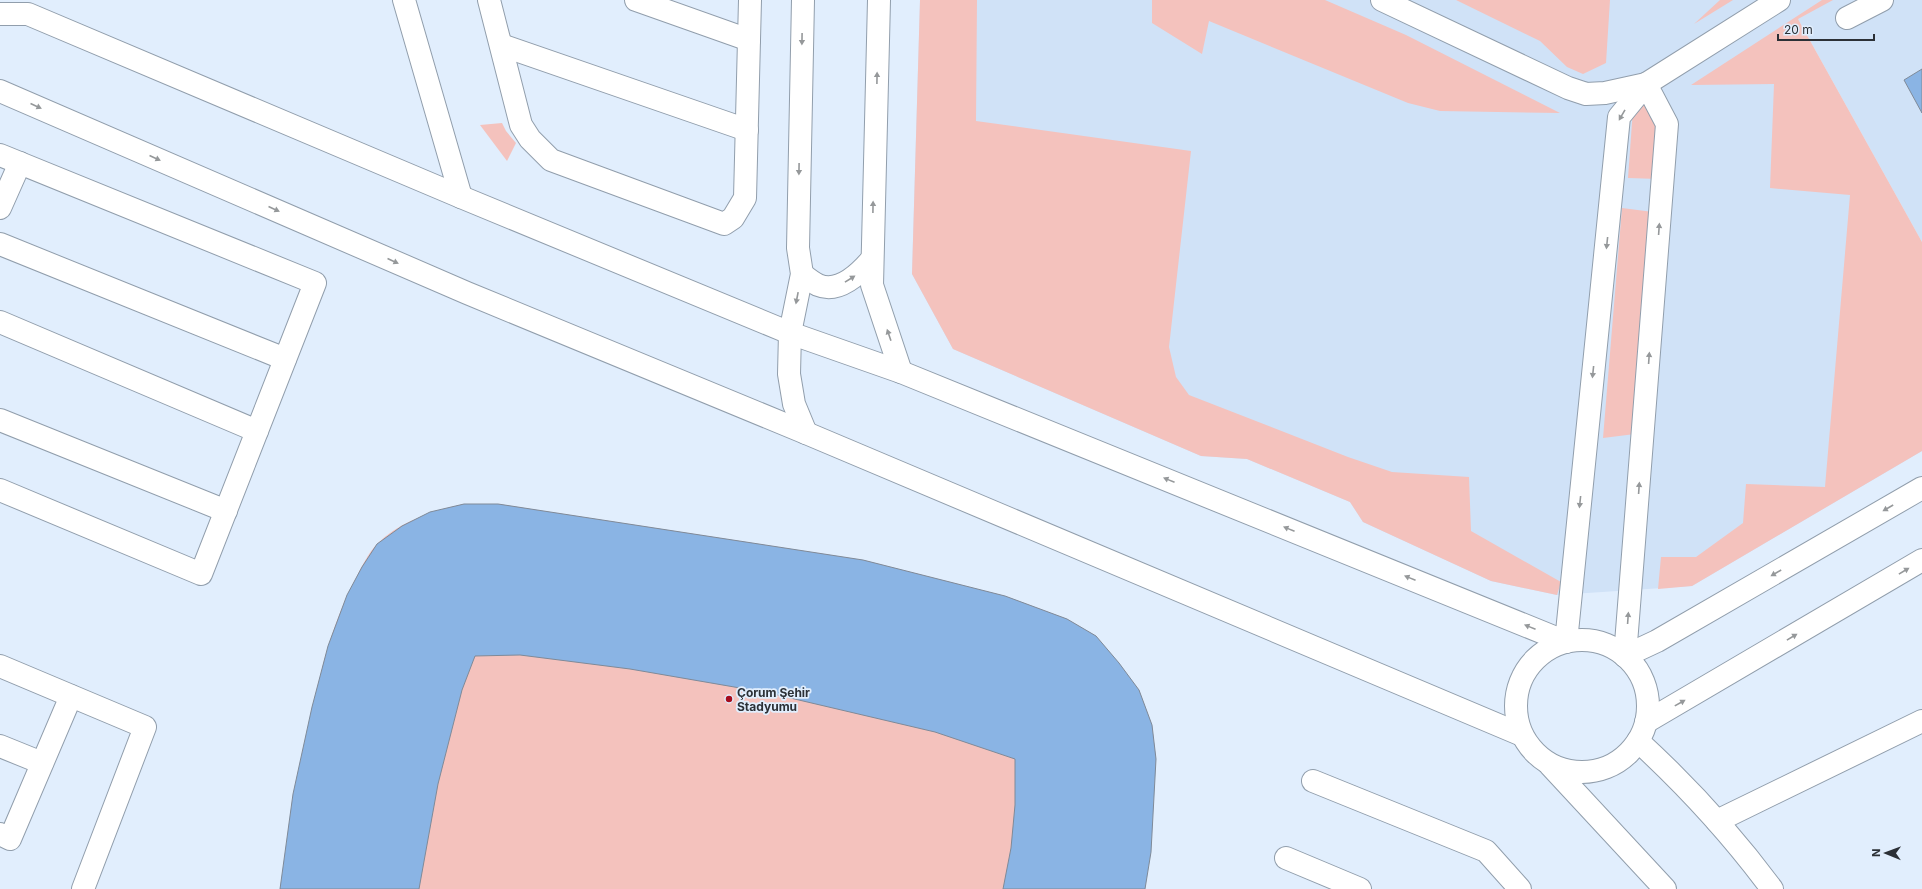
<svg xmlns="http://www.w3.org/2000/svg" width="1922" height="889" font-family="Inter,sans-serif">
  <style>
    .built { fill: #d0e2f7 }
    .green { fill: #f4c2bd }
    .building { fill: #8ab4e4; stroke: #7f8a98 }
    .lines { fill: none; stroke-linecap: round; stroke-linejoin: round }
    .minor-casing { stroke: #919eac; stroke-width: 24 }
    .minor { stroke: #fff; stroke-width: 22 }
    .oneway { fill: #95989a }
    .poi-dot { fill: #a50c1e; stroke: #e1eefd; stroke-width: 1.5 }
    .labels { text-anchor: middle; dominant-baseline: central; stroke-width: 3.5; stroke-linejoin: round; paint-order: stroke }
    .poi-label { font-size: 12px; font-weight: bold; fill: #2b3036; stroke: #e1eefd; text-anchor: start }
  </style>
  <rect width="100%" height="100%" fill="#e1eefd"/>
  <path class="built" d="M920,0h1002v242l-124,-223 124,281v151l-230,135 -135,9 -66,-14 -128,-59 -13,-20 -103,-43 -46,-3 -248,-107 -41,-75z"/>
  <g class="green">
    <path d="M920,0h57l-1,121 215,30 -22,196 7,30 13,18 159,62 44,15 77,5 2,54 90,51 -4,13 -66,-14 -128,-59 -13,-20 -103,-43 -46,-3 -248,-107 -41,-75z"/>
    <path d="M1152,0h173l81,35 154,78 -120,-2 -32,-8 -199,-82 -7,33 -50,-31z"/>
    <path d="M1456,0h154l-4,63 -23,11 -16,-7 -27,-26z"/>
    <path d="M1720,0h13l-39,24z"/>
    <path d="M1822,0h11l-35,19 124,223v209l-230,135 -34,3 3,-32h35l47,-34 3,-39 79,3 25,-292 -80,-7 4,-104 -83,1z"/>
    <path d="M1637,102l21,1v76l-30,-1 5,-69z"/>
    <path d="M502,123l4,8 10,12 -9,18 -27,-36z"/>
    <path d="M1622,208l31,4 -18,222 -32,4z"/>
    <path d="M464,504h34l365,56 142,36 62,23 29,17 43,54 13,35 4,34 -11,130h-865c8,-42 15,-84 22,-126 12,-62 23,-126 53,-183 6,-12 13,-27 22,-36 23,-23 56,-33 87,-40z"/>
  </g>
  <g class="building">
    <path d="M1922,69v44l-18,-33z"/>
    <path d="M464,504h34l365,56 142,36 62,23 29,17 23,27 20,27 13,35 4,34 -5,93 -6,37h-142l8,-41 4,-43v-46l-80,-27 -166,-39 -139,-24 -110,-14 -45,1 -13,34 -24,94 -19,105h-139l13,-95 19,-87 16,-61 19,-51 15,-28 15,-23 25,-18 28,-14z"/>
  </g>
  <g class="lines">
    <defs>
      <g id="minor">
        <path d="M404,0l57,197"/>
        <path d="M489,0l32,125 9,14 21,21 173,64 9,-6 12,-20 5,-198"/>
        <path d="M636,0l113,40"/>
        <path d="M803,0l-5,248 4,26 -12,59 -1,41 5,30 12,29"/>
        <path d="M879,0l-7,285 29,87"/>
        <path d="M1382,0l186,88 18,6 19,-1 41,-9"/>
        <path d="M0,14h28l433,183 329,136 111,39 665,270 53,-525 27,-33 133,-84"/>
        <path d="M1847,18l35,-18"/>
        <path d="M501,45l246,85"/>
        <path d="M0,91l467,202 339,140 716,302"/>
        <path d="M0,155l315,128 -114,291 -201,-84"/>
        <path d="M0,208l20,-45"/>
        <path d="M0,244l285,115"/>
        <path d="M802,274c5,4 10,8 16,11 21,9 42,-12 54,-26"/>
        <path d="M0,322l257,109"/>
        <path d="M0,420l226,91"/>
        <circle cx="1582" cy="706" r="66"/>
        <path d="M1625,656l42,-532 -21,-40"/>
        <path d="M1625,656l32,-15 265,-153"/>
        <path d="M0,666l145,61 -62,162"/>
        <path d="M1646,722l276,-162"/>
        <path d="M1638,741c49,45 94,94 134,148"/>
        <path d="M0,746l42,17"/>
        <path d="M1550,765l115,124"/>
        <path d="M1313,781l173,70 34,38"/>
        <path d="M1717,821l205,-100"/>
        <path d="M0,834l10,5 61,-143"/>
        <path d="M1286,858l74,31"/>
      </g>
    </defs>
    <use href="#minor" class="minor-casing"/>
    <use href="#minor" class="minor"/>
  </g>
  <defs><path id="oneway-solid" d="M-6-.8H1V-3.2L6.5 0L1 3.2V.8H-6Z"/></defs>
  <g class="oneway">
    <use href="#oneway-solid" transform="translate(802 39) rotate(91)"/>
    <use href="#oneway-solid" transform="translate(877 78) rotate(-89)"/>
    <use href="#oneway-solid" transform="translate(36 106) rotate(24)"/>
    <use href="#oneway-solid" transform="translate(1622 115) rotate(120)"/>
    <use href="#oneway-solid" transform="translate(155 158) rotate(24)"/>
    <use href="#oneway-solid" transform="translate(799 169) rotate(91)"/>
    <use href="#oneway-solid" transform="translate(873 207) rotate(-89)"/>
    <use href="#oneway-solid" transform="translate(274 209) rotate(24)"/>
    <use href="#oneway-solid" transform="translate(1659 229) rotate(-86)"/>
    <use href="#oneway-solid" transform="translate(1607 243) rotate(96)"/>
    <use href="#oneway-solid" transform="translate(393 261) rotate(24)"/>
    <use href="#oneway-solid" transform="translate(850 279) rotate(-32)"/>
    <use href="#oneway-solid" transform="translate(797 298) rotate(101)"/>
    <use href="#oneway-solid" transform="translate(889 335) rotate(-109)"/>
    <use href="#oneway-solid" transform="translate(1649 358) rotate(-86)"/>
    <use href="#oneway-solid" transform="translate(1593 372) rotate(96)"/>
    <use href="#oneway-solid" transform="translate(1169 480) rotate(-158)"/>
    <use href="#oneway-solid" transform="translate(1639 488) rotate(-86)"/>
    <use href="#oneway-solid" transform="translate(1580 502) rotate(96)"/>
    <use href="#oneway-solid" transform="translate(1888 508) rotate(150)"/>
    <use href="#oneway-solid" transform="translate(1289 529) rotate(-158)"/>
    <use href="#oneway-solid" transform="translate(1904 571) rotate(-31)"/>
    <use href="#oneway-solid" transform="translate(1776 573) rotate(150)"/>
    <use href="#oneway-solid" transform="translate(1410 578) rotate(-158)"/>
    <use href="#oneway-solid" transform="translate(1628 618) rotate(-86)"/>
    <use href="#oneway-solid" transform="translate(1530 627) rotate(-158)"/>
    <use href="#oneway-solid" transform="translate(1792 637) rotate(-31)"/>
    <use href="#oneway-solid" transform="translate(1680 703) rotate(-29)"/>
  </g>
  <circle class="poi-dot" cx="729" cy="699" r="4"/>
  <g class="labels">
    <g class="poi-label">
      <text x="737" y="692">Çorum Şehir<tspan x="737" dy="14">Stadyumu</tspan></text>
    </g>
  </g>
  <g transform="translate(1886 853) rotate(271)" stroke="#e1eefd" stroke-width="3" paint-order="stroke">
  <path d="M0-3L7 15L0 10L-7 15Z" fill="#2b3036"/>
  <text y="-6" font-size="11" font-weight="bold" text-anchor="middle" fill="#2b3036">N</text>
  </g>
  <path d="M1778 34v6h96v-6" fill="none" stroke="#2b3036" stroke-width="2"/>
  <text x="1784" y="34" font-size="12" fill="#2b3036" stroke="#e1eefd" stroke-width="3" paint-order="stroke">20 m</text>
</svg>
